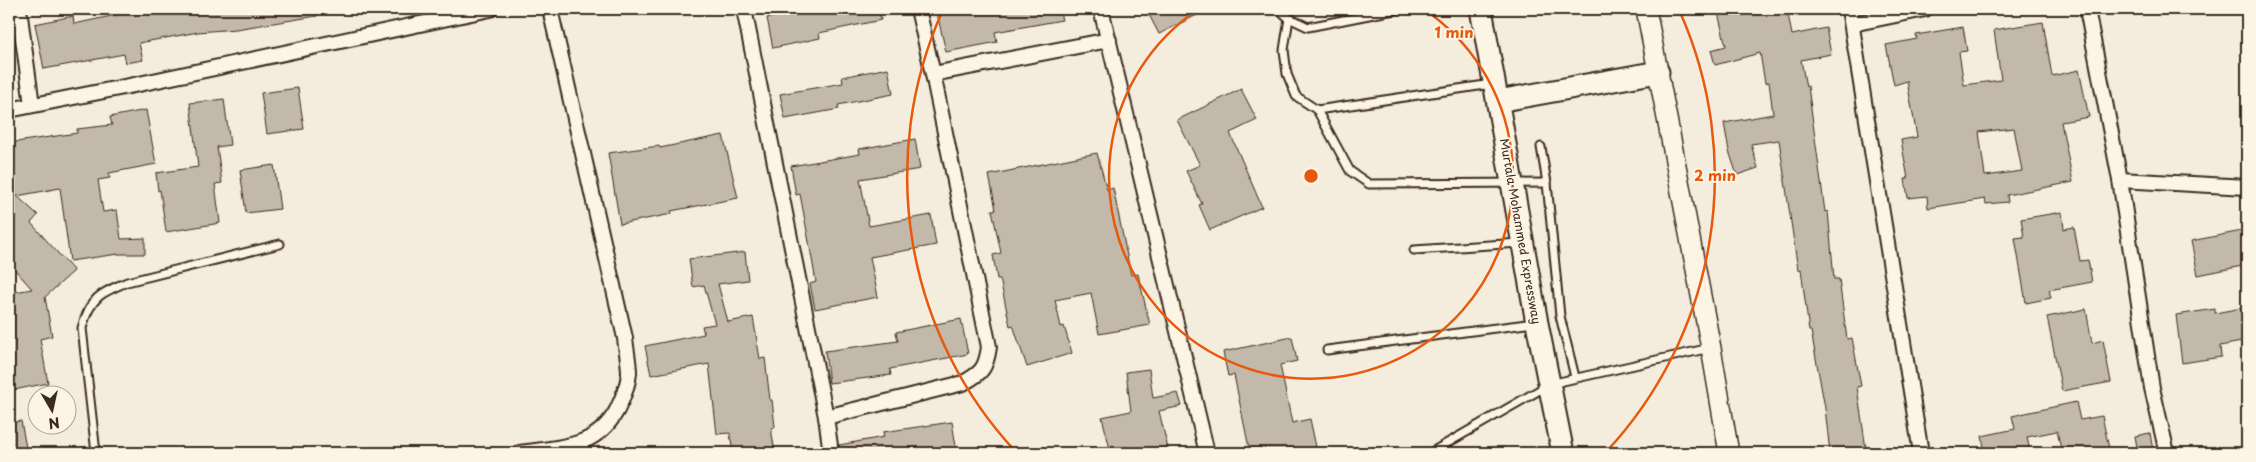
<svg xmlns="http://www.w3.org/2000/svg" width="2256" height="462" font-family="'Playpen Sans',sans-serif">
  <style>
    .building { fill: #c3b9aa; stroke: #3b2a1e; fill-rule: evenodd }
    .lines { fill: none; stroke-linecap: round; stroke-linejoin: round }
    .service-casing { stroke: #3b2a1e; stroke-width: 11 }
    .minor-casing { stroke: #3b2a1e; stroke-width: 18 }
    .secondary-casing { stroke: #3b2a1e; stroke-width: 22 }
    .primary-casing { stroke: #3b2a1e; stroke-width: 25 }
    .service { stroke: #fcf5e5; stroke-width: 7 }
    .minor { stroke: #fcf5e5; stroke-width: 14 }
    .secondary { stroke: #fcf5e5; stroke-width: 19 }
    .primary { stroke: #fcf5e5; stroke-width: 21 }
    .ring { fill: none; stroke: #e8590c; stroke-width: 2.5 }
    .labels { text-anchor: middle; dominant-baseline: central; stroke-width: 4; stroke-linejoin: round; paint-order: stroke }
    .street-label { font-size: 12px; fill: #3b2a1e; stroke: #fcf5e5 }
    .centre { fill: #e8590c; stroke: #fcf5e5; stroke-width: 2.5 }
    .ring-label { font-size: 15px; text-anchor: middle; font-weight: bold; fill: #e8590c; stroke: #fcf5e5; stroke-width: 4; stroke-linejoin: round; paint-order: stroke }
  </style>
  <rect width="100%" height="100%" fill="#f4eddd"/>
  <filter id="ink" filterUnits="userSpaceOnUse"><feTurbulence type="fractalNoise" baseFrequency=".02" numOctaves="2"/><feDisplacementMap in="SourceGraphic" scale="10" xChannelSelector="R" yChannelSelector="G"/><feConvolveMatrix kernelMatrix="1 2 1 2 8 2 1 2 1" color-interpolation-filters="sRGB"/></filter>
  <g filter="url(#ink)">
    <g class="building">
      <path d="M115,9h202v7l-81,13 -38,3 -59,11 4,17 -17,3 -2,-9 -80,15 -9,-45 38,-8 1,8 42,-9z"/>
      <path d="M817,9h62l2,11 -62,13 1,5 -47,10 -6,-30z"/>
      <path d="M936,9h123l3,11 -67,12 2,10 -51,10z"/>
      <path d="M1146,9h63l-50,25z"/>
      <path d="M1717,9h70l5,26 34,-7 5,26 -30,6 5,27 2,-1 17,126 3,-1 6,68h5l8,60 5,-1 9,48 -4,1 9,62 -36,4 -5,-45 -14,-77h-2l-8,-62 -3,1 -19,-130 -28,4 7,24 -21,7 -8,-24 -5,-28 49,-9 -4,-32 -4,1 -5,-30 -45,12 -4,-15 15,-4z"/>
      <path d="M2043,22l9,54 27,-6 10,47 -28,5 12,60 -66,13 1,7 -22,2 -1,-5 -57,9 -1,-12 -19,2 -3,-19h3l-7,-39 16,-3 -10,-56 -13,4 -8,-40 31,-6 -1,-4 47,-8 4,24 -8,1 5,33 37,-5 -7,-50zM2014,128l8,43 -37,5 -6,-44z"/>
      <path d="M888,68l5,26 -55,11 1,4 -54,10 -5,-25 63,-11 -1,-6z"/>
      <path d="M298,88l6,41 -37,5 -6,-41z"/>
      <path d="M1241,89l16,31 -27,13 32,74 -52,23 -11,-25 3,-1 -16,-33 14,-6 -23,-45z"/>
      <path d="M224,99l6,46 -13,2 5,36 -7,1 5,39 -54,9 -6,-42 -2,1 -2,-18 42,-6 -8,-64z"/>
      <path d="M146,110l10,54 -47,9 1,5 -12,2 5,32 14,-2 4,29 24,-1v16h-27l-48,7 -10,-73 -43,8 21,19 -7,8 43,48 -29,26 7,39 -12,3 8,44 -39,8v-98l23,-4 -23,-26v-48l5,-6 -5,-31v-35l68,-10v-4l35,-4 -2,-8z"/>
      <path d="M723,135l15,63 -67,13 1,3 -52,10 -12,-71 51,-7 1,2z"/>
      <path d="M915,139l5,30 -60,10 9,47 62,-11 5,30 -66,12 8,40 -63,12 -5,-25 6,-2 -7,-40 -9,-48 -4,1 -5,-29 69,-12 -1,-5z"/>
      <path d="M1097,153l10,37 6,-2 18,87 7,-1 12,51 -51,9 -8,-41 -36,7 6,27 3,-1 8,27 -45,14 -14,-42 -3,1 -10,-47h-3l-4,-24 8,-2 -9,-43h4l-7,-35z"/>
      <path d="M274,165l6,44 -34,4 -6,-43z"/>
      <path d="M2062,212l2,17 10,-2 6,34 8,-1 4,22 -43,8 2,8 -25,5 -11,-65 9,-1 -3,-18z"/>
      <path d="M2247,230v35l-49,10 -7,-34z"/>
      <path d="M745,252l3,28 -30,4 10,38 25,-5 7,42 5,-1 5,42h2l3,27 -4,1 4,25h-42l-3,-20 -13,1 -8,-70 -58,11 -6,-29 59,-12 -2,-8 13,-2 -11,-39 -11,2 -4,-28z"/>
      <path d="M2247,307v34l-27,5 1,11 -39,6 -6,-48 39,-6v4z"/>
      <path d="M2086,309l6,34 11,-3 8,42 -49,9 -15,-74z"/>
      <path d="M961,319l7,35 -78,15 1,6 -62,8 -4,-32 73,-10 -2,-9z"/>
      <path d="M1292,337l5,24 -17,4 12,58 18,-4 6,28 -32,6h-34l-16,-78 -6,1 -5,-24z"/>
      <path d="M1149,369l4,29 25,-5 4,13 -23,5 10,42h-58l-9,-36 29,-6 -5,-39z"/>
      <path d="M2076,402l4,18 22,-4 8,37h-41l-1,-5 -7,1 -4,-18 -30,6 3,15 -45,1 -3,-17 33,-7 -3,-13z"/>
      <path d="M21,421l6,32h-18v-30z"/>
      <path d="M952,422l5,31h-117l-1,-8 45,-8 -1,-5z"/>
      <path d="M2150,433l3,18 -15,2 -3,-17z"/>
    </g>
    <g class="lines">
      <defs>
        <g id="service">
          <path d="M1278,9l11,9 19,9 91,-18"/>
          <path d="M1289,18l-5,32 3,24 9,22 21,14 33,61 19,13 178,-1"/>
          <path d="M1317,110l175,-26"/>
          <path d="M1541,147l6,36 13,133 15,61"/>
          <path d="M1414,250l106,-7"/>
          <path d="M1327,350l207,-27"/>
          <path d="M96,453l-14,-125c8,-30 18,-35 45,-46l153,-38"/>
          <path d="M1430,453l120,-69 160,-36"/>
        </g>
        <g id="minor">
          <path d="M19,9l13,96"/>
          <path d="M744,9l82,408"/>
          <path d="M1101,9l106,444"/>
          <path d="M1849,9l72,444"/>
          <path d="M2087,9l33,171 32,208 15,65"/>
          <path d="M1852,24l73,-15"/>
          <path d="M933,74l176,-34"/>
          <path d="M9,110l130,-26 351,-75"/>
          <path d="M2120,180l127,7"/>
          <path d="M520,453c40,-6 76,-4 97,-43 6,-12 11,-24 12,-37 0,-11 -3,-24 -4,-35l-75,-329"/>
          <path d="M831,453l-5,-36 137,-34c19,-10 23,-15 26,-36l-56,-273 -15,-65"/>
        </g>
        <path id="secondary" d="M1646,9l65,339 18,105"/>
        <g id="primary">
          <path d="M1481,9l56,314 26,130"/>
          <path d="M1498,101l160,-29"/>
        </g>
      </defs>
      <use href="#service" class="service-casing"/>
      <use href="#minor" class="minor-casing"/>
      <use href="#secondary" class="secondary-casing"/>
      <use href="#primary" class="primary-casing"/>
      <use href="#service" class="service"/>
      <use href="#minor" class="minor"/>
      <use href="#secondary" class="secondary"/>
      <use href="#primary" class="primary"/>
    </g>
  </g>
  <g class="ring">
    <path d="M1425 10A202 202 0 1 1 1197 10"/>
    <path d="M1016 452A404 404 0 0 1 942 12M1680 12A404 404 0 0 1 1606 452"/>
  </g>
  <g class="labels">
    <g class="street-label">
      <text transform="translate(1521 231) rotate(80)">Murtala Mohammed Expressway</text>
    </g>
  </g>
  <circle cx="1311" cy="176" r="8" class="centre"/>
  <g class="ring-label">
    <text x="1454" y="38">1 min</text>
    <text x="1715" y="181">2 min</text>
  </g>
  <rect width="2256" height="462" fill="none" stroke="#fcf5e5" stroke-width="30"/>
  <rect x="15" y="15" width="2226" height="432" fill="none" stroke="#3b2a1e" stroke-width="2" filter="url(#ink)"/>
  <g transform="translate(52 410) rotate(171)"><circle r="24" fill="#fcf5e5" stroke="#afa495"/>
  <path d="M0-4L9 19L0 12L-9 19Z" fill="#3b2a1e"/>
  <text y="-8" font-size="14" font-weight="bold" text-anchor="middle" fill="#3b2a1e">N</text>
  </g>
</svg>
